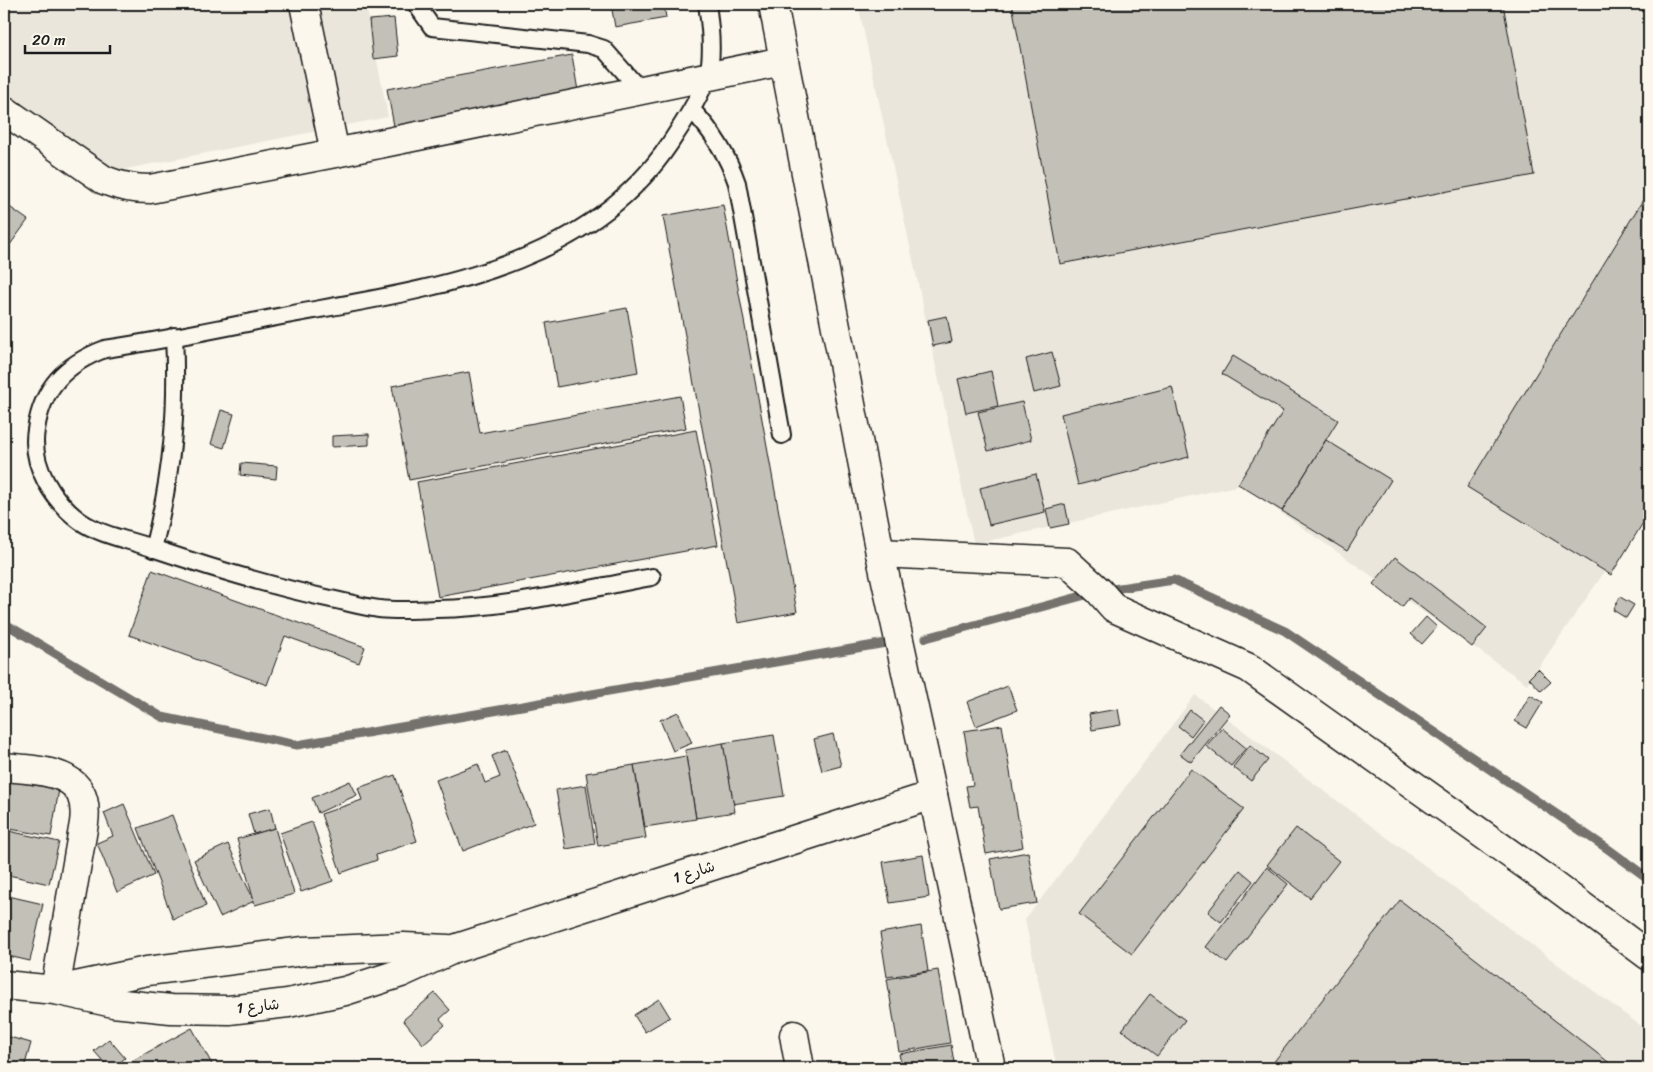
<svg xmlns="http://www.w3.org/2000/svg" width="1653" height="1072" font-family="Sriracha,'Playpen Sans Arabic',sans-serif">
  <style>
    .built { fill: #eae6dc }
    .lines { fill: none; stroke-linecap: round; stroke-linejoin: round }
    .stream { stroke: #74726e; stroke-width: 9 }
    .building { fill: #c3c0b8; stroke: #1c1c1c }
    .lane-casing { stroke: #1c1c1c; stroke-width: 20 }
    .street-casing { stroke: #1c1c1c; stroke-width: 31 }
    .secondary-casing { stroke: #1c1c1c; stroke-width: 31 }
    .lane { stroke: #fbf7ec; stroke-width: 16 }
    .street { stroke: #fbf7ec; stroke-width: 28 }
    .secondary { stroke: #fbf7ec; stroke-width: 28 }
    .labels { text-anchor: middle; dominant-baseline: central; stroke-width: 4.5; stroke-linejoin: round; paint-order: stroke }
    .street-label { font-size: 15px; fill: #1c1c1c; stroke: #fbf7ec }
  </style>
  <rect width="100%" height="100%" fill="#fbf7ec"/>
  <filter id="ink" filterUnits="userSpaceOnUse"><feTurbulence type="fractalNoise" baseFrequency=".02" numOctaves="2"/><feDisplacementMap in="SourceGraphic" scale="10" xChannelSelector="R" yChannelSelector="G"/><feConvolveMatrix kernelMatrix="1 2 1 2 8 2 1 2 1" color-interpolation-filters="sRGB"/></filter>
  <g filter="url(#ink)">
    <g class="built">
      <path d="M4,4h362l22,113 -272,54 -112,-78z"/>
      <path d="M858,4h791v504l-122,176 -286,-199 -267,59z"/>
      <path d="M1195,695l454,337v36h-592l-32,-148z"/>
    </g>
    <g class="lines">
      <g class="stream">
        <path d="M1106,590l68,-10 111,51 323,218 41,30"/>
        <path d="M4,623l158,94 135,28 589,-102"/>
        <path d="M926,638l167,-45"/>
      </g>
    </g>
    <g class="building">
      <path d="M611,4h53l2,14 -51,9z"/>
      <path d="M1012,4h491l31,171 -474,89z"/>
      <path d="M394,18l4,38 -25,3 -4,-39z"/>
      <path d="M572,55l6,36 -184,35 -7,-37z"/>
      <path d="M1649,190v323l-38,62 -144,-88z"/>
      <path d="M4,203l24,17 -24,33z"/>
      <path d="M723,205l74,407 -59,11 -75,-407z"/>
      <path d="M627,308l11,64 -81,15 -11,-64z"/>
      <path d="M947,316l5,26 -19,4 -5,-26z"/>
      <path d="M1052,352l9,34 -27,7 -8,-34z"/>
      <path d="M1233,356l105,64 -56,91 -44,-27 45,-73 -61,-37z"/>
      <path d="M991,371l7,35 -32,7 -8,-34z"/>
      <path d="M469,372l11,61 200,-37 6,32 -277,52 -17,-94z"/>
      <path d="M1172,387l17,70 -111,28 -17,-71z"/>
      <path d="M1022,402l9,38 -43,11 -10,-39z"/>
      <path d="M221,410l13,4 -10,34 -13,-4z"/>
      <path d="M696,430l22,115 -280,52 -21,-115z"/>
      <path d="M369,434v11l-37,2v-11z"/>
      <path d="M1326,440l65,40 -44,71 -65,-40z"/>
      <path d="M241,463l36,3 -1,13 -36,-4z"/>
      <path d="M1036,474l9,38 -56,13 -9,-37z"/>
      <path d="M1065,504l4,20 -19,4 -4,-19z"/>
      <path d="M1395,557l92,71 -15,19 -63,-49 -7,9 -29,-23z"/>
      <path d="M152,570l213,77 -6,16 -74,-27 -18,49 -138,-50z"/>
      <path d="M1620,597l14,8 -8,13 -13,-8z"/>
      <path d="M1426,617l11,10 -15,17 -11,-10z"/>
      <path d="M1538,669l13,13 -10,9 -12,-13z"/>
      <path d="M1008,686l9,24 -41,16 -9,-24z"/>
      <path d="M1530,695l13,7 -16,26 -12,-7z"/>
      <path d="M1219,705l11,9 -39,48 -11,-8z"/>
      <path d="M1118,709l3,16 -29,5 -3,-16z"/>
      <path d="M1190,710l13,10 -12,16 -13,-10z"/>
      <path d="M678,712l14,31 -19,8 -13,-31z"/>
      <path d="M1002,725l21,122 -37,7 -8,-48 -8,1 -4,-21 7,-1 -9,-54z"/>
      <path d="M1222,728l24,20 -15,18 -25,-20z"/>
      <path d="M833,734l8,32 -19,5 -8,-32z"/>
      <path d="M774,735l10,61 -51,8 -10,-61z"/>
      <path d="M723,743l12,69 -39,6 -11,-68z"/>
      <path d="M1250,745l18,15 -17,21 -18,-14z"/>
      <path d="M506,750l28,73 -71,28 -27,-71 42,-16 7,19 15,-6 -8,-21z"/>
      <path d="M686,756l10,63 -51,8 -11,-62z"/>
      <path d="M634,765l12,73 -48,8 -12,-73z"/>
      <path d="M1191,769l53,40 -112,145 -53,-40z"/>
      <path d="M395,775l22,66 -41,14 1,5 -36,13 -20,-59 41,-14 -4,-12z"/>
      <path d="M4,780l55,9 -8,47 -47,-8z"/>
      <path d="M350,781l7,14 -39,18 -6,-15z"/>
      <path d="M586,785l9,59 -29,5 -10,-59z"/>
      <path d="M124,804l30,71 -37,17 -20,-49 16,-7 -9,-23z"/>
      <path d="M270,808l5,20 -21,6 -6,-20z"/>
      <path d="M172,815l34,91 -33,13 -35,-91z"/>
      <path d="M312,822l21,59 -32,11 -21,-59z"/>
      <path d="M275,828l19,66 -39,11 -18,-66z"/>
      <path d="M1296,828l43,33 -29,37 -43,-33z"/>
      <path d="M4,830l55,12 -10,42 -45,-10z"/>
      <path d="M228,844l26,57 -34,16 -26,-57z"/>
      <path d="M1028,852l9,51 -38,6 -9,-50z"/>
      <path d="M923,855l6,42 -39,6 -7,-41z"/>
      <path d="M1267,867l21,17 -61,79 -21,-16z"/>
      <path d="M1240,870l13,11 -32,41 -13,-10z"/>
      <path d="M4,895l39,9 -13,57 -26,-6z"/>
      <path d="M1400,900l216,168h-347z"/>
      <path d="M921,926l7,45 -41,6 -7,-44z"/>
      <path d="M938,970l12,73 -51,9 -12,-73z"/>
      <path d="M435,993l15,17 -10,9 5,6 -22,19 -20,-24z"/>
      <path d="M1150,994l35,26 -28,36 -35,-26z"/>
      <path d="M659,999l11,18 -25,15 -11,-17z"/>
      <path d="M192,1028l22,40h-95z"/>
      <path d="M6,1036l25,7 -7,25 -20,-3v-20z"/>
      <path d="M109,1039l16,19 -11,10h-5l-15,-17z"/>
      <path d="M951,1045l4,23h-53l-3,-14z"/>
    </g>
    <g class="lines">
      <defs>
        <g id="lane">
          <path d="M416,4l16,23 156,17 16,5 36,41"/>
          <path d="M692,110c21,22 35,44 45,73l45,252"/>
          <path d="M153,549c19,-73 25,-138 21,-213"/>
          <path d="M652,577c-71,13 -144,31 -216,32 -19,1 -39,2 -57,0 -16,-2 -32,-7 -48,-10 -61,-13 -120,-31 -179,-51 -23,-8 -52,-13 -72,-27 -27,-20 -50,-56 -44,-91 6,-42 29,-66 69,-81 61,-9 121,-22 182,-34 142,-26 306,-46 389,-181 12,-18 24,-37 31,-57 7,-20 3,-53 0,-73"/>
        </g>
        <g id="street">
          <path d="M304,4l31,149"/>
          <path d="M4,110l100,70c15,6 29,9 46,9l185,-36 448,-92"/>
          <path d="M880,553l187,9 32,29 15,17 135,60 298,212 102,76"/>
          <path d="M4,767c38,4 87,2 80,56l-29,167"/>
          <path d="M4,985l51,5 58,13 58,6 58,1 59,-7 57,-12 56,-18 53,-24 479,-154"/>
          <path d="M62,989l85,-18 157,-20 100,-4 44,2"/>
          <path d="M794,1035l6,33"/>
        </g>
        <path id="secondary" d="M773,4l107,549 53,242 58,273"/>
      </defs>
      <use href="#lane" class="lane-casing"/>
      <use href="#street" class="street-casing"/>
      <use href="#secondary" class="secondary-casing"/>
      <use href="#lane" class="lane"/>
      <use href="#street" class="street"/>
      <use href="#secondary" class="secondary"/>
    </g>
  </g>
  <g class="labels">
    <g class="street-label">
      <text transform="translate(694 872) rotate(-18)">شارع 1</text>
      <text transform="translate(258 1006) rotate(-6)">شارع 1</text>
    </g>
  </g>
  <rect width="1653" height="1072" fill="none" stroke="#fbf7ec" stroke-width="20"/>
  <rect x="10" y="10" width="1633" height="1052" fill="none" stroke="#1c1c1c" stroke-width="2" filter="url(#ink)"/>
  <path d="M25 45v8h85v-8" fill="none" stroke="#1c1c1c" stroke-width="2.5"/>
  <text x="32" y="45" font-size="15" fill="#1c1c1c" stroke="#fbf7ec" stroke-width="4" paint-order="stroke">20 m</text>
</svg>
